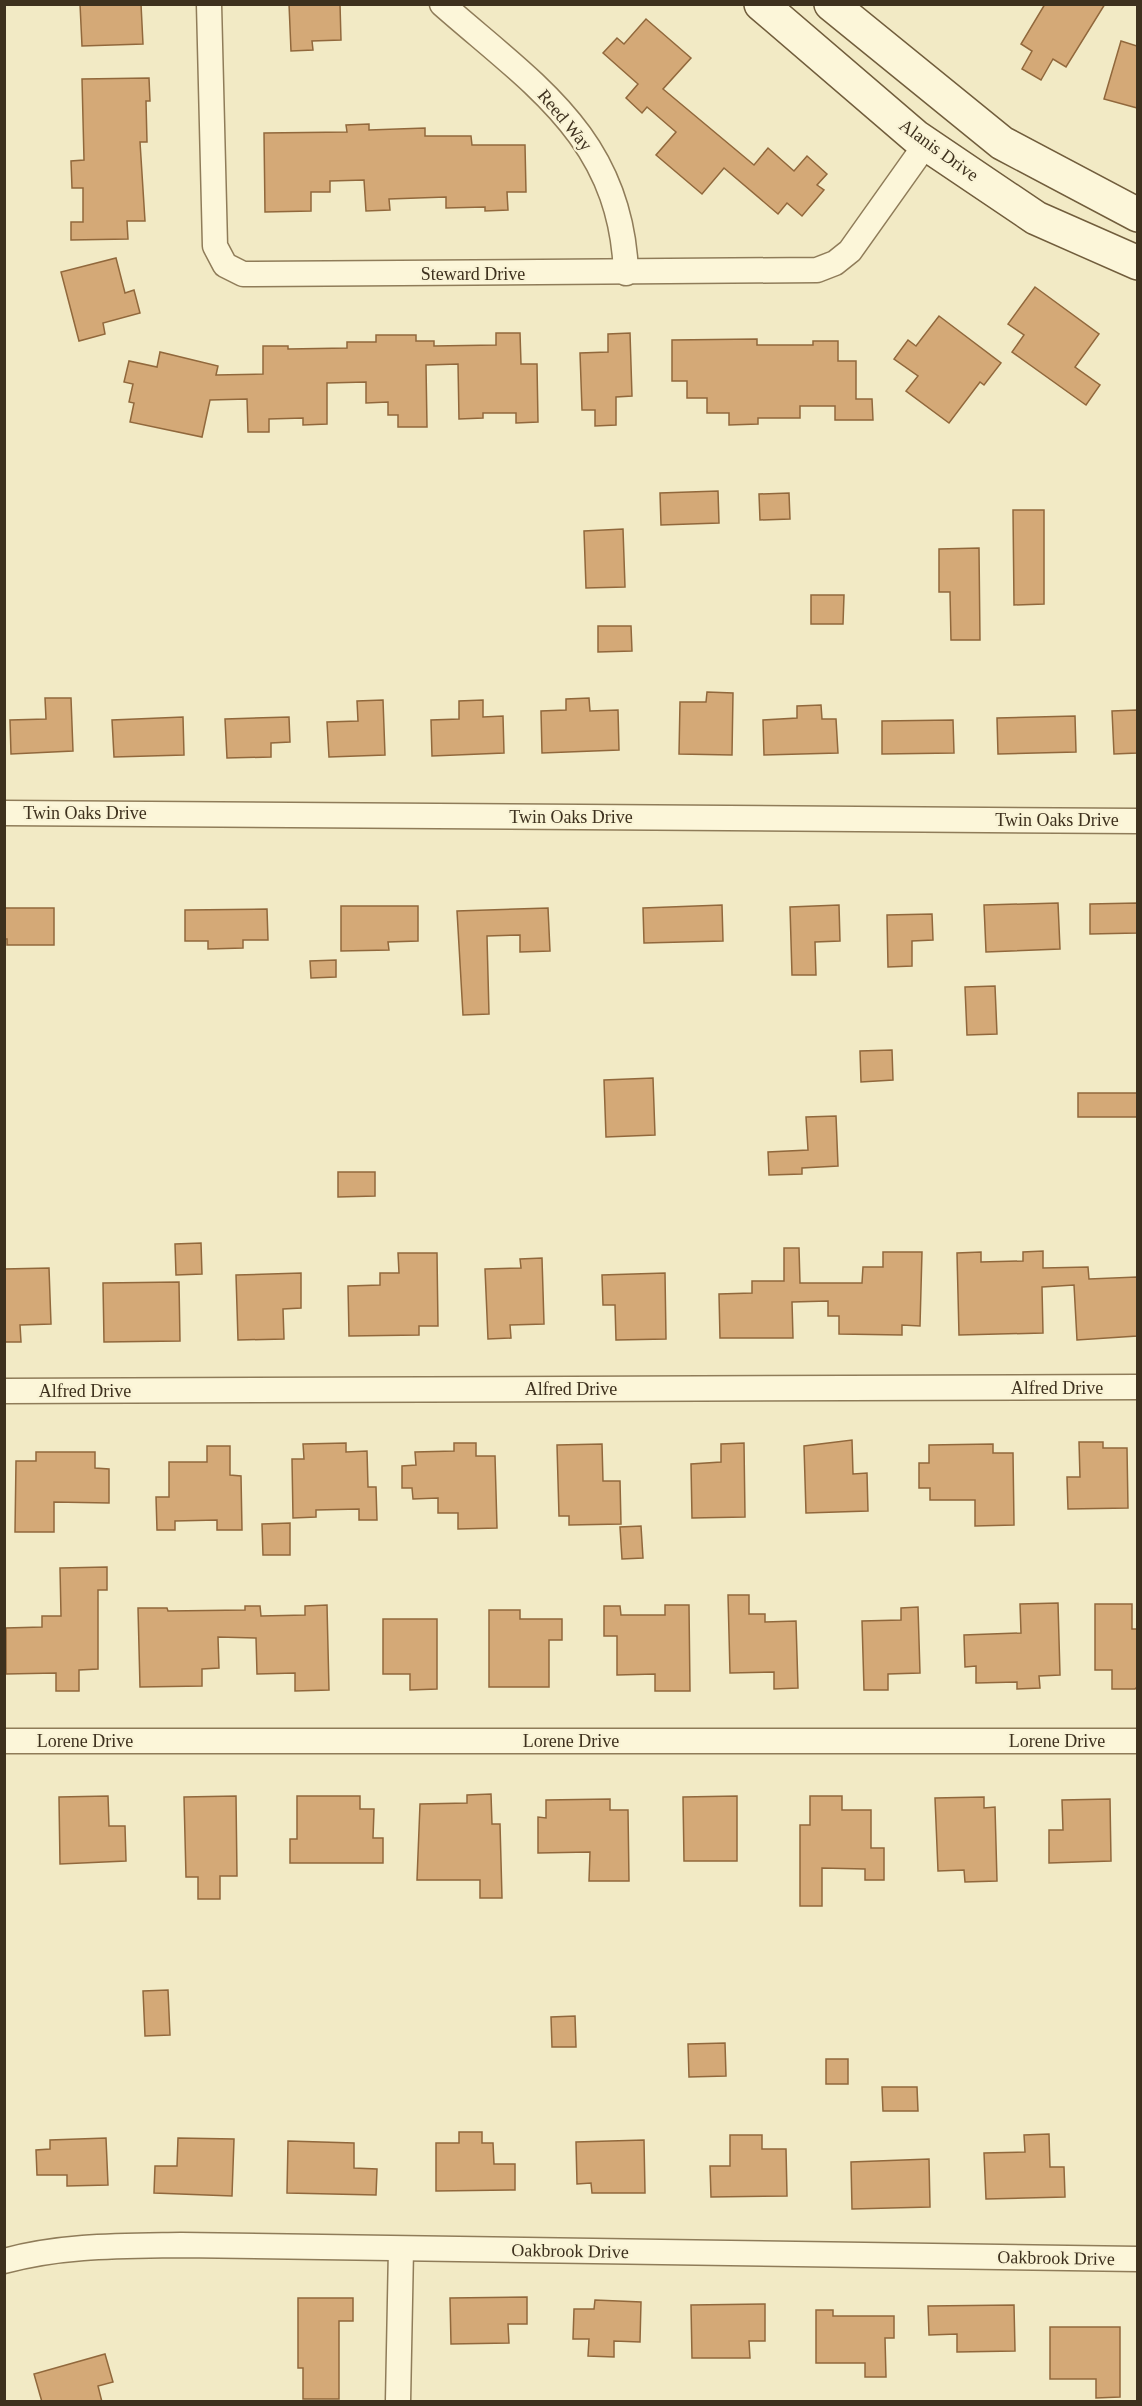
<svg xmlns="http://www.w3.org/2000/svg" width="1142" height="2406" font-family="'Times New Roman',serif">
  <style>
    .building { fill: #d4a977; stroke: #91683c; stroke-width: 1.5 }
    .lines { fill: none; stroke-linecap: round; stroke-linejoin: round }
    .street-casing { stroke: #8f7c59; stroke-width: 27 }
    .secondary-casing { stroke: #715d3c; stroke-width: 36 }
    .street { stroke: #fcf6d9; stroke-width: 24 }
    .secondary { stroke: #fcf6d9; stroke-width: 33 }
    .labels { text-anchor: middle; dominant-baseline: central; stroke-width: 4.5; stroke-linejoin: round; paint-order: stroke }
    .street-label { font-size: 18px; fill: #3e311e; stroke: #f9f3d5 }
  </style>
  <rect width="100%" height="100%" fill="#f2eac5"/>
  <g class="building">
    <path d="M80,4h61l2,40 -61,2z"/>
    <path d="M289,4h51l1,36 -29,1 1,9 -22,1z"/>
    <path d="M1045,4h60l-39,63 -13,-8 -12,21 -19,-11 10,-18 -11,-7z"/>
    <path d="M646,19l45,39 -28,31 91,76 14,-17 26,23 13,-15 20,18 -10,11 7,5 -22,26 -15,-13 -9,11 -54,-46 -22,26 -46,-39 20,-23 -29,-25 -5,6 -16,-15 12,-14 -35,-31 14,-15 7,6z"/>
    <path d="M1121,41l16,5v62l-33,-9z"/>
    <path d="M149,78l1,23h-4l1,41h-7l5,79h-18l1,18 -57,1v-18h12v-34h-11l-1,-27 13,-1 -2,-81z"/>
    <path d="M369,124v6l56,-2v8h46l1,9h53l1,47h-19l1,18 -23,1v-4l-39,1v-11l-57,2 1,11 -24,1 -2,-31 -34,1v11h-19v19l-46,1 -1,-79 83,-1 -1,-7z"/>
    <path d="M116,258l9,35 9,-3 6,23 -37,10 2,11 -26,7 -18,-69z"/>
    <path d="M1035,287l64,47 -24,33 25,18 -14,20 -74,-53 12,-17 -16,-11z"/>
    <path d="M939,316l62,47 -17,22 -4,-3 -31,41 -43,-32 12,-15 -24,-17 14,-19 8,6z"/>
    <path d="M496,333h24l1,31h16l1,58 -22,1v-10h-33v5l-24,1 -1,-55 -32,1 1,62h-29v-12h-10v-13l-22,1v-21l-39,1v41l-24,1v-7l-34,1v13h-21l-1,-33 -37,1 -8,37 -72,-15 4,-19 -5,-1 4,-18 -9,-2 5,-21 28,6 3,-15 58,14 -2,9 47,-1v-28h25v3l59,-1v-6h29v-7h40v6h18v5l62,-1z"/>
    <path d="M630,333l2,63 -16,1v28l-21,1v-16h-13l-2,-57 28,-1v-18z"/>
    <path d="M757,339v6h56v-4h25v20h18v38h16l1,21h-38v-14h-35v12h-42v6l-29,1v-12h-22v-15h-20v-17h-15v-41z"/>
    <path d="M718,491l1,32 -58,2 -1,-32z"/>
    <path d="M789,493l1,26 -30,1 -1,-26z"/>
    <path d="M1013,510h31v94l-30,1z"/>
    <path d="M623,529l2,58 -39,1 -2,-57z"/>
    <path d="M979,548l1,92h-29l-1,-48h-11v-43z"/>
    <path d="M811,595h33l-1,29h-32z"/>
    <path d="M598,626h33l1,25 -34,1z"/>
    <path d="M707,692l26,1 -1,62 -53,-1 1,-52h26z"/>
    <path d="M45,698h26l2,53 -62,3 -1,-34 36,-1z"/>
    <path d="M589,698l1,13 28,-1 1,40 -77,3 -1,-42 25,-1v-11z"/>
    <path d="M383,700l2,55 -56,2 -2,-35 31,-1 -1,-20z"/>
    <path d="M483,700v17l20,-1 1,37 -72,3 -1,-36 28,-1v-18z"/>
    <path d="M821,705l1,14h14l2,34 -74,2 -1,-35 34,-2v-12z"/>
    <path d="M1137,710v43l-23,1 -2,-43z"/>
    <path d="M1075,716l1,36 -78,2 -1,-36z"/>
    <path d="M183,717l1,38 -70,2 -2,-37z"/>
    <path d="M289,717l1,25 -19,1v14l-44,1 -2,-39z"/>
    <path d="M953,720l1,33 -72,1v-33z"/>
    <path d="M1058,903l2,46 -74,3 -2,-47z"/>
    <path d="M1137,903v30l-47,1v-30z"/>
    <path d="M722,905l1,36 -79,2 -1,-35z"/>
    <path d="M839,905l1,36 -25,1 1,33h-24l-2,-68z"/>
    <path d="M341,906h77v35l-30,1 1,8 -48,1z"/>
    <path d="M4,908h50v37h-47v-6h-3z"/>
    <path d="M548,908l2,43 -30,1v-17l-33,1 2,78 -26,1 -6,-104z"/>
    <path d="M267,909l1,31h-25v8l-35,1v-8h-23v-31z"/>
    <path d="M932,914l1,26 -21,1v25l-24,1 -1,-52z"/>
    <path d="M336,960v17l-25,1 -1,-17z"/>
    <path d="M995,986l2,48 -30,1 -2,-48z"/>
    <path d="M892,1050l1,30 -32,2 -1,-31z"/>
    <path d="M653,1078l2,57 -49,2 -2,-57z"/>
    <rect x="1078" y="1093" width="59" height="24"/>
    <path d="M836,1116l2,50 -36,2v6l-33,1 -1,-23 40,-2 -2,-33z"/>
    <path d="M338,1172h37v24l-37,1z"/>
    <path d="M201,1243l1,31 -26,1 -1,-31z"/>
    <path d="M784,1248h15l1,35h62l1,-16h20v-15h39l-2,74 -18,-1v10l-63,-1v-18h-11v-15l-36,1 1,36h-73l-1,-44 33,-1v-12h32z"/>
    <path d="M1043,1251v17l45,-1 1,12 48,-2v59l-60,4 -3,-55 -32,2 1,46 -84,2 -2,-82 24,-1v10l42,-1v-9z"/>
    <path d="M398,1253h39l1,73h-19v9l-70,1 -1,-50 32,-1v-12h19z"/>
    <path d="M542,1258l2,66 -34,1 1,13 -23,1 -3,-70 36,-1 -1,-9z"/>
    <path d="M49,1268l2,56 -31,1 1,17h-17v-73z"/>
    <path d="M301,1273v35l-18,1 1,30 -46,1 -2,-65z"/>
    <path d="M665,1273l1,66 -50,1 -1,-35h-12l-1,-30z"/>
    <path d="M179,1282l1,59 -76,1 -1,-59z"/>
    <path d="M852,1440l1,34 14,-1 1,38 -62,2 -2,-67z"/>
    <path d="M1079,1442h24v6h24l1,60 -60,1 -1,-32h13z"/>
    <path d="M346,1443v9l21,-1 1,36h8l1,33h-18v-11l-43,1v7l-23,1 -1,-59h12l-1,-15z"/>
    <path d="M454,1443h22v13h19l2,72 -39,1v-16h-20v-15l-25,1 -1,-11h-10v-22l14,-1 -1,-13 39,-1z"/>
    <path d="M744,1443l1,74 -53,1 -1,-54 30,-2v-18z"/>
    <path d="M602,1444l1,37h17l1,43 -52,1v-9h-10l-2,-71z"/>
    <path d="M993,1444v9h20l1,72 -39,1v-26h-45v-12h-11v-25h10v-18z"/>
    <path d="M207,1446h23v29l11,1 1,54h-25v-10l-42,1v9h-18l-1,-33h13v-35h38z"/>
    <path d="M36,1452h59v16l14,1v34l-55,-1v30h-39l1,-71h20z"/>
    <path d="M290,1523v32h-27l-1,-31z"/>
    <path d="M641,1526l2,32 -21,1 -2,-32z"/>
    <path d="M107,1567v23h-9v79l-19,1v21h-23v-18l-50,1v-46l36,-1v-11h19l-1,-48z"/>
    <path d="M728,1595h21v19h16v8l31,-1 2,67 -24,1v-17l-44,1z"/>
    <path d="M1058,1603l2,72 -21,1 1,12 -23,1v-7l-41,1v-17l-11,1 -1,-32 57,-2 -1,-29z"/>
    <path d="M1095,1604h37v25h5v58l-2,2h-23v-19h-17z"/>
    <path d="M327,1605l2,85 -34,1v-18l-38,1 -1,-36 -38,-1 1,31 -17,1v17l-62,1 -2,-79h29l1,3 77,-1v-4h15l1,10 44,-1v-9z"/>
    <path d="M665,1605h24l1,86h-35v-17l-38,1v-39h-13v-30h16l1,9h44z"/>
    <path d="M918,1607l2,66 -32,1v16h-24l-2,-69 39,-1v-12z"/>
    <path d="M489,1610h31v9h42v21h-13v47h-60z"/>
    <path d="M383,1619h54v70l-27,1v-16h-27z"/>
    <path d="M491,1794l1,30h8l2,74h-22v-18h-63l3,-76 47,-1v-8z"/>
    <path d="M108,1796l1,30h16l1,35 -66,3 -1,-67z"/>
    <path d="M236,1796l1,80h-17v23h-22v-22h-12l-2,-80z"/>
    <path d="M297,1796h63v13h14l-1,29h10v25h-93v-24h7z"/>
    <path d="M737,1796v65h-53l-1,-64z"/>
    <path d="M810,1796h32v14h29v38h13v32h-19v-11l-43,-1v38h-22v-81h10z"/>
    <path d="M984,1797v11l11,-1 2,74 -32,1 -1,-12 -26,1 -3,-73z"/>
    <path d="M610,1799v11h18l1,71h-40l1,-29 -52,1v-36l8,1v-18z"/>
    <path d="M1110,1799l1,62 -62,2v-33h14l-1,-30z"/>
    <path d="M168,1990l2,45 -25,1 -2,-45z"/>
    <path d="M575,2016l1,31h-24l-1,-30z"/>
    <path d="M725,2043l1,33 -37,1 -1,-33z"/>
    <rect x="826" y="2059" width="22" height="25"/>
    <path d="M882,2087h35l1,24h-35z"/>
    <path d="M459,2132h23v11h11l1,21h21v26l-79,1v-48h23z"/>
    <path d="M1049,2134l1,33h14l1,30 -79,2 -2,-46 41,-1 -1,-17z"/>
    <path d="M730,2135h32v14h24l1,47 -76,1 -1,-31h20z"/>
    <path d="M106,2138l2,47 -41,1v-11h-30l-1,-25 14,-1v-9z"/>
    <path d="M178,2138l56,1 -2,57 -78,-3 1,-27h22z"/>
    <path d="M644,2140l1,53h-53l-1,-10 -14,1 -1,-42z"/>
    <path d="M288,2141l66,2v25l23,1 -1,26 -89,-2z"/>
    <path d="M929,2159l1,48 -78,2 -1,-47z"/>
    <path d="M527,2297v27h-19l1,19 -58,1 -1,-46z"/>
    <path d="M298,2298h55v23h-14v78h-36v-31h-5z"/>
    <path d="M595,2300l46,2 -1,40 -26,-1v16l-26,-1 1,-17h-16l1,-30h20z"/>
    <path d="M765,2304v37h-16l1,17h-58l-1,-53z"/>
    <path d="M1014,2305l1,46 -58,1v-18l-28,1 -1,-29z"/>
    <path d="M816,2310h17v6h61v22h-9l1,39h-21v-14h-49z"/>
    <path d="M1050,2327h70v70l-24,1v-19h-46z"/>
    <path d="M105,2354l8,28 -15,4 4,16h-60l-8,-28z"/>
  </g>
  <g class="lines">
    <defs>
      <g id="street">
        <path d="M209,4l6,242 10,19 18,9 574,-4 18,-7 15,-12 76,-107"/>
        <path d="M442,4c92,81 179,134 184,269"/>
        <path d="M4,813l1134,8"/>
        <path d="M4,1391l1134,-4"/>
        <path d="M4,1741h1134"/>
        <path d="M4,2261c59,-16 117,-15 177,-16l957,14"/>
        <path d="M398,2402l3,-153"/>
      </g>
      <g id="secondary">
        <path d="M761,4l155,133 120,81 102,45"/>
        <path d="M831,4l171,139 136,72"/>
      </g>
    </defs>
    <use href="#street" class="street-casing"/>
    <use href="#secondary" class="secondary-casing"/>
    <use href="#street" class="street"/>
    <use href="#secondary" class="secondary"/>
  </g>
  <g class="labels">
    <g class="street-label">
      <text transform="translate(565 120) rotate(50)">Reed Way</text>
      <text transform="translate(939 150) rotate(36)">Alanis Drive</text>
      <text x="473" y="274">Steward Drive</text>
      <text x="85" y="813">Twin Oaks Drive</text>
      <text x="571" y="817">Twin Oaks Drive</text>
      <text x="1057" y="820">Twin Oaks Drive</text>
      <text x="1057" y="1388">Alfred Drive</text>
      <text x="571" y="1389">Alfred Drive</text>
      <text x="85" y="1391">Alfred Drive</text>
      <text x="85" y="1741">Lorene Drive</text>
      <text x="571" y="1741">Lorene Drive</text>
      <text x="1057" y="1741">Lorene Drive</text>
      <text transform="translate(570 2251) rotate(1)">Oakbrook Drive</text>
      <text transform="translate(1056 2258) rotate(1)">Oakbrook Drive</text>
    </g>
  </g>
  <rect width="1142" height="2406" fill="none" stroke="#3e311e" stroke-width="12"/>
</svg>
